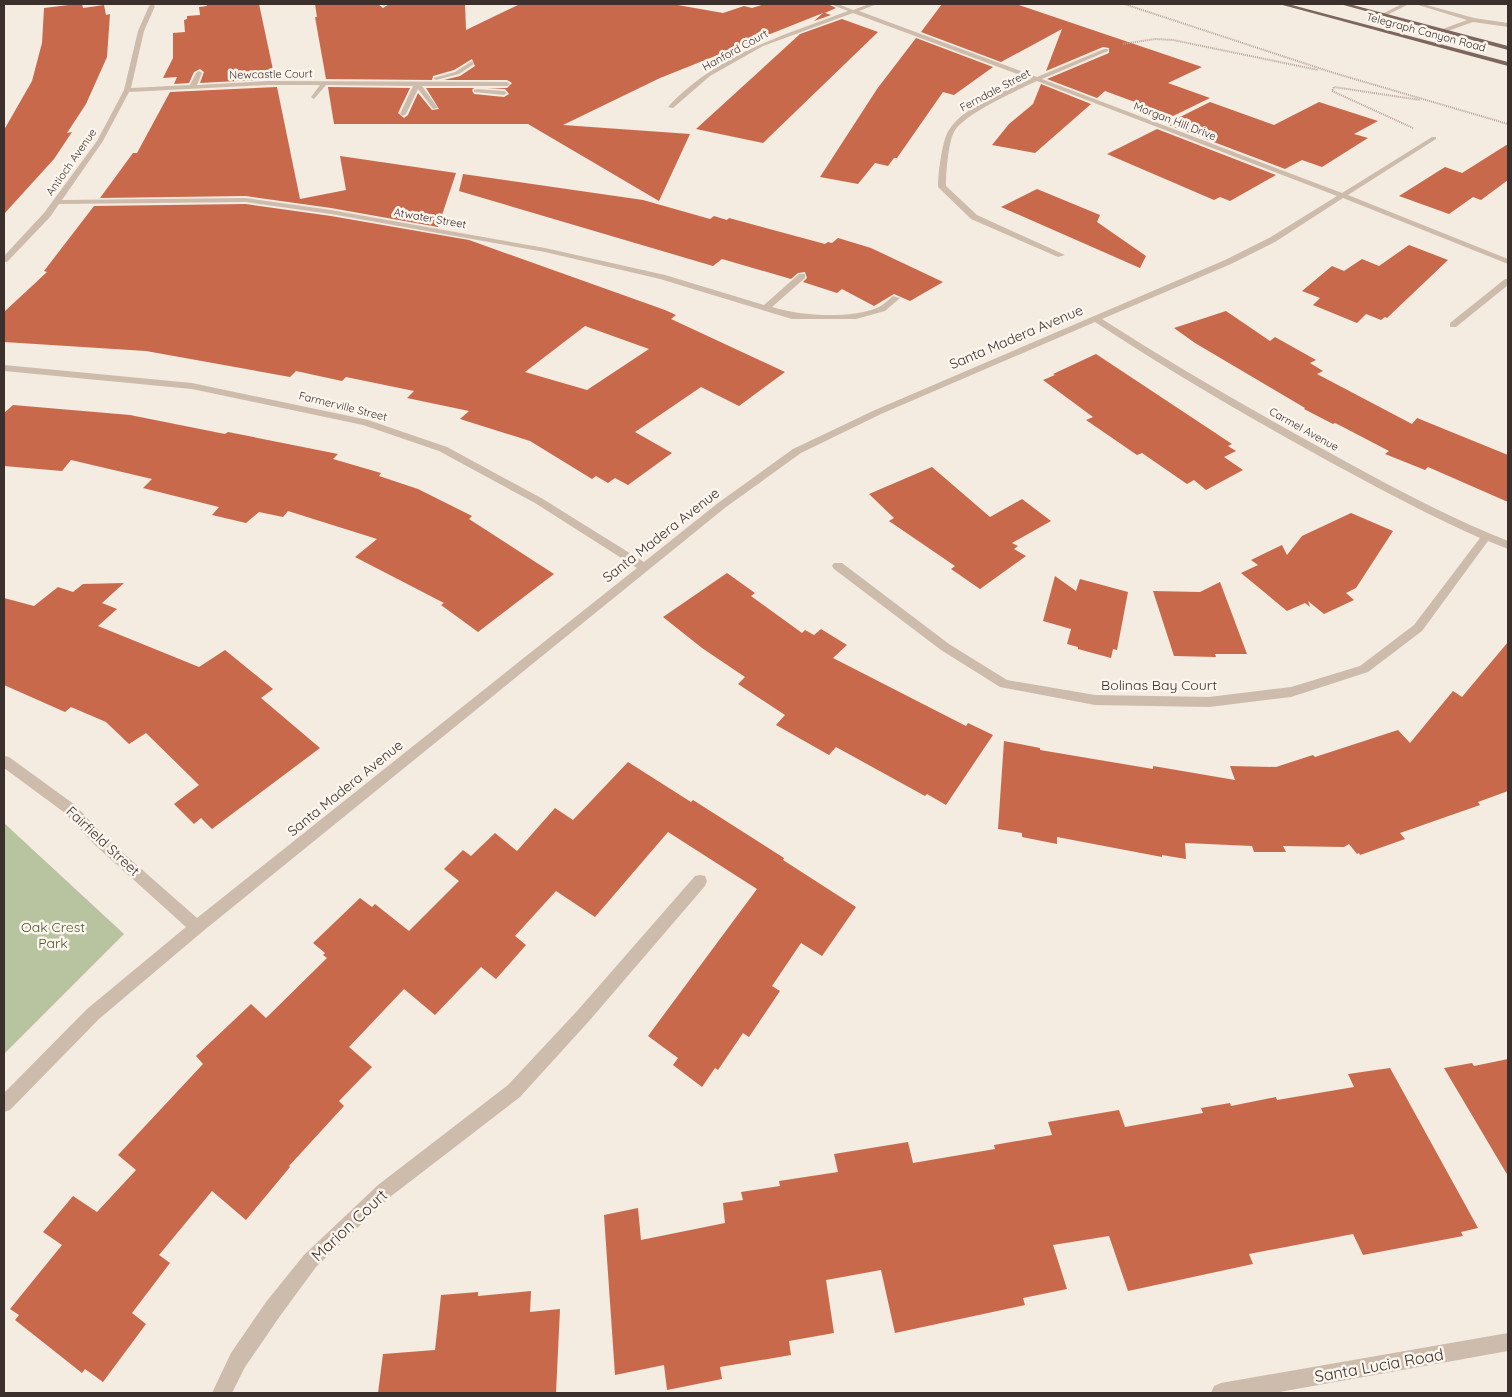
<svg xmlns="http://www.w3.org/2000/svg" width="1512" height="1397" font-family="Quicksand,sans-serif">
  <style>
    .green { fill: #b8c4a0 }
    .building { fill: #c8694b; fill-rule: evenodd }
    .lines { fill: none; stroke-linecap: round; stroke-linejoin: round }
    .path { stroke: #b9a596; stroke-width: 2; stroke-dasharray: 1 1; stroke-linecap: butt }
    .minor { fill: #cdbbac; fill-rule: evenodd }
    .major { fill: #7d675c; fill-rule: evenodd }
    .labels { text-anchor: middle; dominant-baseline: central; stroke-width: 5; stroke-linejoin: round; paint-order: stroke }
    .far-street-label { font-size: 11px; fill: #3b302b; stroke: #fbf5ee }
    .street-label { font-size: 14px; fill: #3b302b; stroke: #fbf5ee }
    .park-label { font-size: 14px; fill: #4a5a2e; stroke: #fbf5ee }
    .near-street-label { font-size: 16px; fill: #3b302b; stroke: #fbf5ee }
  </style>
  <rect width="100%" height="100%" fill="#f4ebe1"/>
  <path class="green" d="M4,823l120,111 -120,120z"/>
  <g class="building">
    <path d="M77,4h5l1,4 21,-3 2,10 4,-1 -3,43 -21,47 -19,29 5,-1 -18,27 -50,55v-84l28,-49 10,-38 2,-35z"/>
    <path d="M206,4h53l16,75 -75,4 4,-11 -4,-3 -6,3 -5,11 -15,1 3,-7 -14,1 10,-20v-25l12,-1 -1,-12 3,-1v-3l13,-1 -1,-8 8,-1z"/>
    <path d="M315,4h63l5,4 6,-4h76l1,26 54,-26h152l51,9 21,-7 8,2 13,-4h63l8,4 -11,5 6,2 -17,6 9,-8 -163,65 -97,47 127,9 -31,67 -131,-77h-194l-6,-37 82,1 -12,25 6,5 4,-3 10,-22 14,17 7,-1 -13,-21h48l-2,2 2,4 30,3 5,-3 -4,-5 -18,-1h20l5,-5 -5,-3h-63l16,-4 15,-10 -3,-7 -18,11 -21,6 -1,4 -106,-1 -11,-62h2z"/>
    <path d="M942,4h74l186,63 -34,16 42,15 -37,18 -68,-25 -8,7 -50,-19 62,-26v-5l-6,-1 -57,24 16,-42 -61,33 -80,-30z"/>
    <path d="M842,19l36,13 -115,111 -67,-14 104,-95z"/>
    <path d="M916,38l77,29 -39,28 -11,-3 -46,66h-3l-6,8 -13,-3 -17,21 -38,-7 57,-88z"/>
    <path d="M1041,84l50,20 -56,49 -43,-8 17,-21 24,-20z"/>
    <path d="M277,87l23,112 46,-9 -6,-34 116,17 -18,54 -107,-19 -85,-12 -146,2 33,-45h4l33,-61z"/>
    <path d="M1210,102l64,23 45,-23 59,19 -24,13 14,4 -46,29 -20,-7 -17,9 -119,-45z"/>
    <path d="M1157,129l119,46 -46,26 -10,-4 -6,3 -107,-46z"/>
    <path d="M1508,144v36l-27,20 -8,-3 -24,17 -50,-18 46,-29 17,6z"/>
    <path d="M463,174l180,26 67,19 4,-3 13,4 2,-2 96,26 3,-2 4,1 6,-5 33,10 72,34 -33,19 -16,-7 -20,12 -32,-17 -5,4 -34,-11 4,-4 -2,-6 -7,1 -7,6 -69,-20 -9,7 -254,-75z"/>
    <path d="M1037,189l63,26 -3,7 49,34 -6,12 -139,-61z"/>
    <path d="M246,204l85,12 138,24 196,70 11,5 -5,4 114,53 -46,34 -38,-19 -66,45 37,21 -44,32 -13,-7 -7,5 -12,-7 -4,3 -62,-38 -70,-22 9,-8 -62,-13 7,-7 -68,-14 -4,4 -46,-10 -6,6 -144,-26 -142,-9v-30l43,-40 -3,-1 50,-65zM585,326l64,23 -62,41 -62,-18z"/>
    <path d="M1409,245l39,15 -61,58 -2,-1 -4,3 -15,-6 -9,9 -44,-18 7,-7 -18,-7 30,-25 12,5 18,-12 17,7z"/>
    <path d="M1226,311l44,30 5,-4 41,23 -6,3 13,8 -6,3 95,50 5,-6 91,37v47l-80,-35 -3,3 -40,-16 4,-3 -46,-24 -8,-4 -2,1 -29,-15 1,-1 -110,-65 -21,-15z"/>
    <path d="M1096,354l136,90 -4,2 8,5 -12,6 19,13 -37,20 -12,-10 -7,4 -45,-31 -5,2 -51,-35 7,-3 -50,-37 12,-5 -2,-1z"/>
    <path d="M13,405l117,10 95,19 3,-2 110,22 -5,5 48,14 -2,3 39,13 54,27 -3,3 85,55 -76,58 -37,-27 3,-2 -89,-46 22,-18 -89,-28 -5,6 -24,-5 -13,11 -34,-8 7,-8 -76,-19 9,-9 -81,-19 -9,11 -58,-5v-53z"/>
    <path d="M932,467l58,50 32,-18 29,22 -39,22 6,3 -4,3 12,7 -46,33 -29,-20 4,-3 -66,-45 5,-3 -25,-24z"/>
    <path d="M1351,513l42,18 -37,57 -10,5 8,7 -30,14 -16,-13 2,6 -5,-4 -18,8 -46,-38 17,-8 -7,-5 31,-15 5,10 15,-19z"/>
    <path d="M727,573l28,20 -4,3 51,37 3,-3 9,5 7,-6 26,16 -14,13 133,68 2,-3 25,12 -47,70 -19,-11 -2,2 -89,-49 -7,8 -53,-30 9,-10 -47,-31 7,-7 -43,-29 -39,-31z"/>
    <path d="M1055,576l21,15 4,-12 48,13 -11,58 -4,-1 -2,9 -33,-9v-2l-11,-3 4,-15 -28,-8z"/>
    <path d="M1220,582l27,72h-32l1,3 -42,-1 -21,-65 47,1z"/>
    <path d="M124,583l-22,20 15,6 -19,17 101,41 26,-17 48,39 -12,9 59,50 -108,81 -11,-11 -7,6 -20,-20 25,-19 -53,-52 -17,11 -23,-22 -35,-15 -6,5 -61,-27v-87l30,8 24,-19 15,5 10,-8z"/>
    <path d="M1508,642v149l-30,11 2,3 -80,28 5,6 -45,16 -1,-2 -2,1 -8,-10 -5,3 -61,-1 3,6h-32l-2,-6 -67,-3 1,16 -24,-4v2l-105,-20v7l-35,-7v-4l-24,-4 6,-88 36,7v2l113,19v-3l82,14 -5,-14 46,1 37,-12 2,2 83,-27 12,13 43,-52 9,6z"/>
    <path d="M628,762l63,40 2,-2 33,21 58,37 -1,2 73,47 -34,49 -21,-13 -29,43 8,5 -31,46 -6,-4 -25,37 -3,-2 -13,19 -29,-22 5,-7 -30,-22 109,-147 -89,-57 -73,85 -39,-26 -41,45 11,9 -30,34 -15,-12 -46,48 -31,-26 -55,58 23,20 -33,34 5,5 -55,60 1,1 -44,53 -34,-29 -53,64 11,8 -38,50 14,11 -43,58 -18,-13 -3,4 -67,-53 4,-5 -9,-6 52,-64 -19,-13 30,-36 24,16 39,-42 -18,-15 85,-91 -7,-8 55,-52 15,14 61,-60 -4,-3 2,-2 -12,-10 47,-45 12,9 3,-3 34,27 50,-50 -15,-12 19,-19 8,6 24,-23 22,18 38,-43 18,12z"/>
    <path d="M1508,1059v117l-64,-108 28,-5 2,3z"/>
    <path d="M1390,1068l88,160 -17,4 2,4 -100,19 -10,-21 -104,20 4,10 -125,27 -19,-55 -56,9 14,44 -44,9 2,7 -130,28 -14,-63 -55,10 8,53 -45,8 2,14 -71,12 2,12 -55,11 -3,-25 -49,10 -11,-160 34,-7 3,32 84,-17 -2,-20 20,-3 -2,-8 39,-6 -1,-5 59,-9 -4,-18 74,-12 5,21 82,-14 -1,-4 58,-10 -4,-13 71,-12 6,17 78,-14 -2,-5 29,-5 1,3 45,-9 1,3 77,-13 -6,-13z"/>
    <path d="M531,1291l-1,21 30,-3 -4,84h-178l5,-39 52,-4 6,-55 37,-3v4z"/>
  </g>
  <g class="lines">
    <g class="path">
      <path d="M1124,4l210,69 174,51"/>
      <path d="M1123,44l32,-5 18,1 145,30"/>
      <path d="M1413,128l-81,-37 2,-4 86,13"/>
    </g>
    <g class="minor">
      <path d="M152,4l3,2 -11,25 -13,57 59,-3 6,-12 3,-2 3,2 -5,12 71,-4 239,1 3,2 -3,2h-85l16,22 -5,1 -15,-20 -12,25 -3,2 -3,-2 13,-28 -87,-1 -12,14 -3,-2 9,-12h-52l-139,7 -26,49 -41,59 184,-2 85,12 214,38 120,27 99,30 35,-31h6v4l-33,29c29,9 76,12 105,1 6,-3 11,-8 16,-12l7,2 -15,13 -29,8h-64l-132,-40 -115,-27 -214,-38 -85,-12 -187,2 -9,13 -43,45h-3v-6l40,-43 53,-72 27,-51 14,-59 11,-25z"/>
      <path d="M380,4h7l-3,2z"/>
      <path d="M830,4h8l15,6 16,-6h8l-18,7 178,66 67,-28h4v2l-66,28 300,114 90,-56h4v2l-88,56 160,64v5l-165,-66 -68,44 -44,22 -129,55c78,50 158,96 239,140 55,30 109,59 167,82v8l-20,-8 -66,90 -54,41 -77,25 -82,10 -114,-2 -95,-18 -59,-37 -107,-81 -2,-3 2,-3h8l107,81 58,36 88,15 114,2 82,-10 69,-21 54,-41 66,-87c-52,-23 -100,-49 -150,-76 -80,-44 -159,-90 -235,-140l-214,92 -80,39 -75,54 -524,425 -103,87 -89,91 -6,2v-19l83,-84 99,-82 -91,-82 -30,-32 -61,-45v-12l5,1 66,48 30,32 92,81 440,-350 -102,-65 -96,-52 -76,-26 -171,-36 -188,-18v-6l188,18 176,37 79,27 96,52 101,63 74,-59 75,-54 82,-39 350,-150 44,-22 68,-42 -300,-115c-19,9 -74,33 -83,51 -6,12 -8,41 -8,54l31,29 88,40 -7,2 -87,-38 -33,-32c0,-13 4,-47 11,-57 14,-23 58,-40 82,-51l-178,-66 -90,33 -53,30 -37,32 -5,-1c48,-52 116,-72 180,-96z"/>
      <path d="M1402,4h7l-24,12 -5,-1z"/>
      <path d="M1415,4h8l51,14 34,5v4l-35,-5 -31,11 -2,-3 27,-10z"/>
      <path d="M472,61l2,3 -15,10 -23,6 -3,-2 22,-6z"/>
      <path d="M476,89l28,2 3,2 -3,2 -30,-3v-2z"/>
      <path d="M1505,279h3v6l-52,42h-6v-4z"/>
      <path d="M700,875l5,1 2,5 -2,5 -115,134 -70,77 -130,100 -74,70 -36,49 -35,51 -13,26h-20l19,-40 35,-51 38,-47 74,-70 130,-100 70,-75 117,-134z"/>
      <path d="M1508,1333v18l-234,42h-63l3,-7 7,-3z"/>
    </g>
    <g class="major">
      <path d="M1279,4h9l220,58v4z"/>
      <path d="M1340,4h9l159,42v4z"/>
    </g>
  </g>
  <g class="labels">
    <g class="far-street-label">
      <text transform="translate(1426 32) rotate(15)">Telegraph Canyon Road</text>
      <text transform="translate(735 50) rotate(-29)">Hanford Court</text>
      <text transform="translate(271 74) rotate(-1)">Newcastle Court</text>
      <text transform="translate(995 90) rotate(-28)">Ferndale Street</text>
      <text transform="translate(1175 121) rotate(21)">Morgan Hill Drive</text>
      <text transform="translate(71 162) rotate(-55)">Antioch Avenue</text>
      <text transform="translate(430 218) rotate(10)">Atwater Street</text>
      <text transform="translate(343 406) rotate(14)">Farmerville Street</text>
      <text transform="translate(1304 429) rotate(29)">Carmel Avenue</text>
    </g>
    <g class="street-label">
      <text transform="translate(1016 337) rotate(-23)">Santa Madera Avenue</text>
      <text transform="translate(661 535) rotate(-38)">Santa Madera Avenue</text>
      <text x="1159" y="685">Bolinas Bay Court</text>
      <text transform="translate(345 788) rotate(-39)">Santa Madera Avenue</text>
      <text transform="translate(103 841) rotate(43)">Fairfield Street</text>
    </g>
    <g class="park-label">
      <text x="53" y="927">Oak Crest<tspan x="53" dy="16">Park</tspan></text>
    </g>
    <g class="near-street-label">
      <text transform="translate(349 1225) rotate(-43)">Marion Court</text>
      <text transform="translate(1379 1365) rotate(-10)">Santa Lucia Road</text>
    </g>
  </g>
  <rect width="1512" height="1397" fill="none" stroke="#3b302b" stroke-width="10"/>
</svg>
